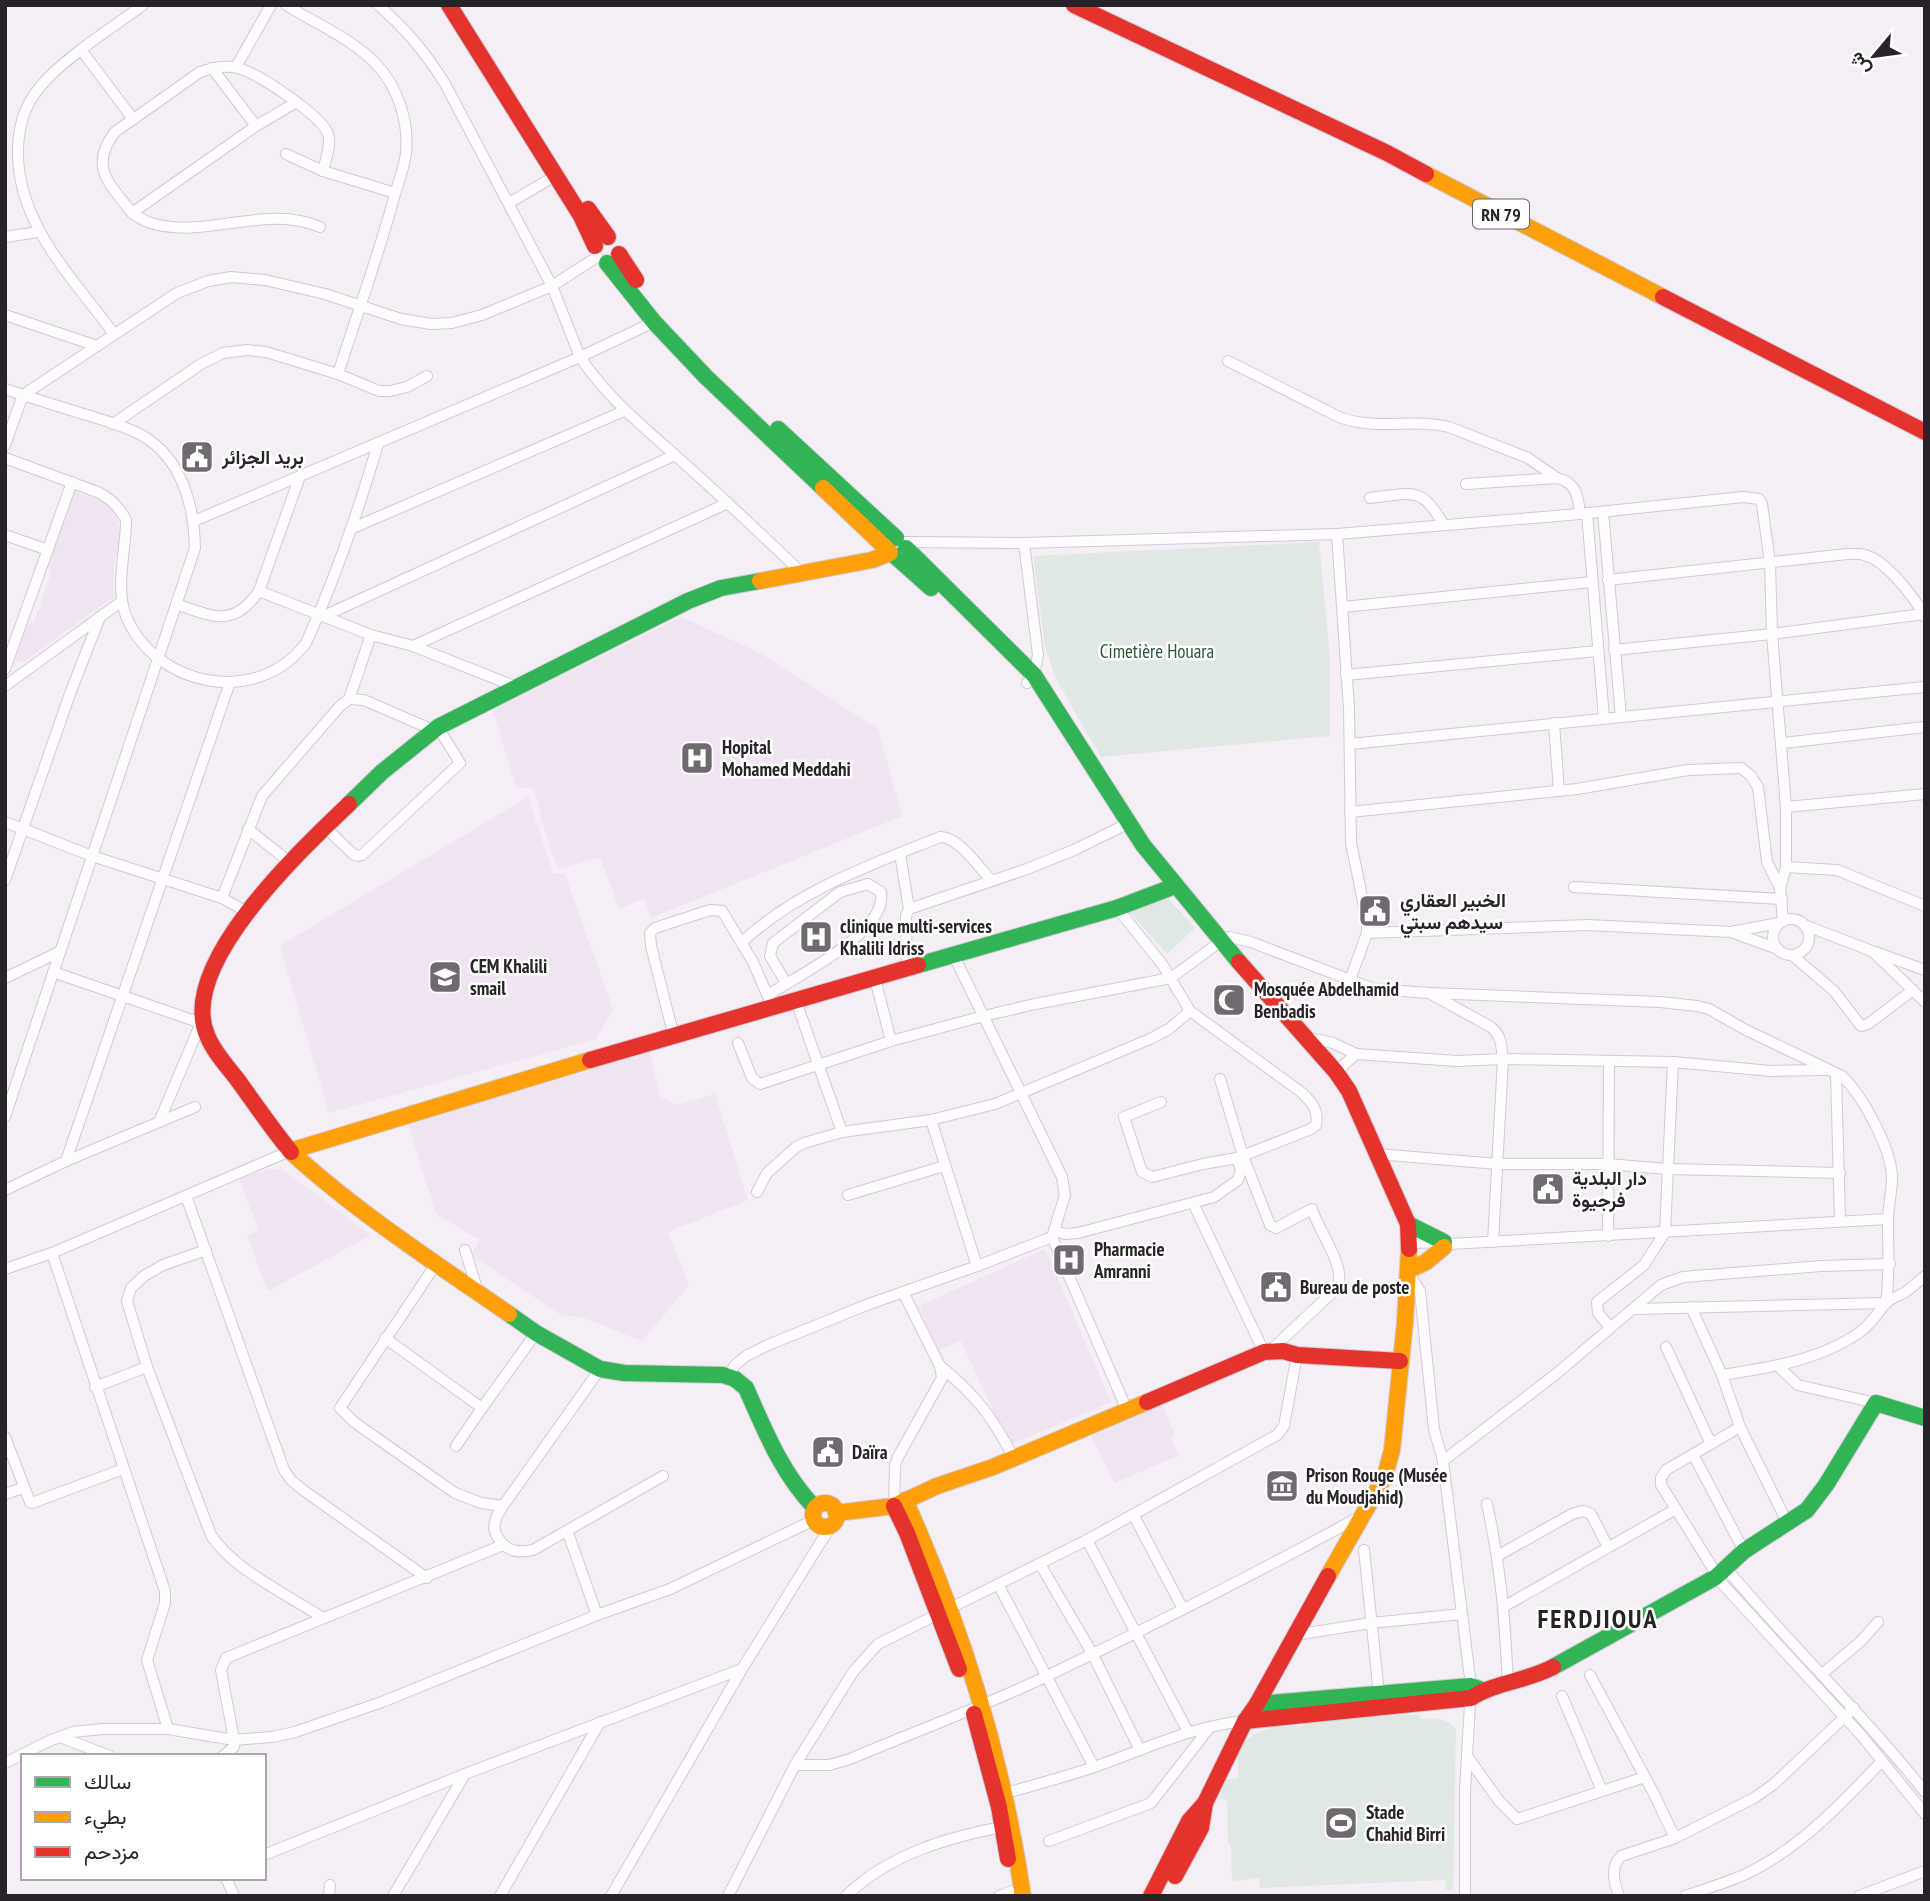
<svg xmlns="http://www.w3.org/2000/svg" width="1930" height="1901" font-family="'PT Sans Narrow',Vazirmatn,sans-serif">
  <style>
    .built { fill: #f0e3f2 }
    .green { fill: #e0e8e3 }
    .lines { fill: none; stroke-linecap: round; stroke-linejoin: round }
    .street-casing { stroke: #d0cbd1; stroke-width: 12 }
    .fast-casing { stroke: #d0cbd1; stroke-width: 18 }
    .slow-casing { stroke: #d0cbd1; stroke-width: 18 }
    .jam-casing { stroke: #d0cbd1; stroke-width: 18 }
    .street { stroke: #fefcfe; stroke-width: 10 }
    .fast { stroke: #30b455; stroke-width: 16 }
    .slow { stroke: #ff9f0a; stroke-width: 16 }
    .jam { stroke: #e5322d; stroke-width: 16 }
    .labels { text-anchor: middle; dominant-baseline: central; stroke-width: 5; stroke-linejoin: round; paint-order: stroke }
    .shield { fill: #fff; stroke: #686568; stroke-width: 2 }
    .shield-label { font-size: 18px; font-weight: bold; fill: #282328 }
    .poi-label { font-size: 19px; font-weight: bold; fill: #282328; stroke: #fff; text-anchor: start }
    .park-label { font-size: 19px; fill: #285838; stroke: #fff }
    .district-label { font-size: 26px; font-weight: bold; letter-spacing: 2px; fill: #282328; stroke: #fff }
  </style>
  <rect width="100%" height="100%" fill="#f5eef6"/>
  <g class="built">
    <path d="M74,492l29,9 9,8 5,9 4,21 -7,25 -1,33 -90,65 -8,-2 13,-36 6,-2 17,-48 -3,-8z"/>
    <path d="M681,617l77,35 120,77 24,87 -251,102 -7,-20 -25,11 -19,-52 -42,12 -13,-37 -11,-43 -18,-2 -23,-77z"/>
    <path d="M528,797l25,76 12,1 48,135 -17,30 -267,74 -49,-167z"/>
    <path d="M650,1052l10,45 17,8 38,-11 33,106 -80,32 21,53 -47,56 -58,-23 -23,-3 -90,-60 9,-15 -44,-26 -28,-90z"/>
    <path d="M270,1169h12l89,66 -103,56 -21,-55 11,-7 -19,-50z"/>
    <path d="M1045,1249l66,153 -102,43 -48,-104 -23,9 -19,-44z"/>
    <path d="M1162,1405l13,30 -4,3 8,17 -64,28 -24,-47z"/>
  </g>
  <g class="green">
    <path d="M1319,542l11,114v80l-229,21 -46,-80 -10,-30 -12,-91z"/>
    <path d="M1162,892l33,36 -28,26 -42,-47z"/>
    <path d="M1420,1714l1,5c15,-1 26,-2 35,11l-3,159 -7,1 -1,-10 -185,8 -1,-10 -27,3 -1,-36 -3,-1 -1,-43 -8,-3 6,-19 13,-1c1,-8 -2,-21 2,-28 10,-23 42,-24 62,-24v-5z"/>
  </g>
  <g class="lines">
    <defs>
      <g id="street">
        <path d="M286,5c27,17 68,35 90,59 22,23 33,57 30,89 -2,17 -10,35 -14,52 -16,57 -36,113 -54,169"/>
        <path d="M378,5c28,24 46,46 66,77l108,204 28,71c28,42 67,73 105,107 39,35 78,72 117,109"/>
        <path d="M82,51l51,68"/>
        <path d="M236,67l35,-62"/>
        <path d="M212,68l44,58"/>
        <path d="M295,103l-39,23 -124,87c-22,-29 -44,-46 -17,-81l85,-60c11,-4 26,-7 38,-4 21,6 83,47 90,66 4,10 -3,27 -5,37"/>
        <path d="M286,154l37,17 72,22"/>
        <path d="M509,203l46,-27"/>
        <path d="M132,213c6,4 12,8 19,10 55,17 115,-20 169,4"/>
        <path d="M5,237l33,-5"/>
        <path d="M5,315l92,31"/>
        <path d="M114,334c-41,-56 -98,-111 -96,-185 1,-30 9,-50 31,-72 26,-26 64,-50 94,-72"/>
        <path d="M1228,361l111,56c37,14 73,1 110,10l79,31 29,20"/>
        <path d="M5,389c27,9 55,18 82,26 19,6 39,11 56,21 39,23 51,69 52,112l-190,569"/>
        <path d="M113,424l88,-60 22,-11 24,-3 19,2 72,22 41,17h11l17,-4 20,-11"/>
        <path d="M5,445l18,-50 154,-102 31,-12 23,-4 34,3 60,14 76,25 30,5 21,-1 30,-8 70,-29 45,-29"/>
        <path d="M5,458l95,35c12,7 19,14 26,27 0,31 -11,67 0,96 30,72 132,91 180,27 29,-64 52,-131 72,-199"/>
        <path d="M1466,484l91,-6c20,5 21,18 23,36"/>
        <path d="M1370,498c40,-4 51,-14 73,26"/>
        <path d="M1603,512l18,205"/>
        <path d="M1587,513l17,205"/>
        <path d="M194,521l386,-164 74,-35"/>
        <path d="M353,528l271,-117"/>
        <path d="M1337,534l12,174 2,135 16,77v13l-17,47"/>
        <path d="M5,535l43,15"/>
        <path d="M905,542l119,1 313,-9 243,-20 163,-17 16,2 3,5 8,59 2,71 14,173v60l-6,21 3,33"/>
        <path d="M1024,543l14,112 -4,20 -7,8"/>
        <path d="M1608,580l239,-26c5,0 12,-1 17,1 21,4 51,43 61,62"/>
        <path d="M259,591l112,44 42,11 106,42"/>
        <path d="M176,604c38,13 57,24 83,-13l41,-115"/>
        <path d="M1343,607l249,-25"/>
        <path d="M324,616l351,-161"/>
        <path d="M413,646l315,-143"/>
        <path d="M1614,650l158,-16 151,-20"/>
        <path d="M5,669l67,-187"/>
        <path d="M1346,675l251,-24"/>
        <path d="M5,686l117,-85"/>
        <path d="M349,699l22,-64"/>
        <path d="M1554,723l5,68"/>
        <path d="M1783,743l142,-16"/>
        <path d="M1350,744l575,-57"/>
        <path d="M1786,807l139,-13"/>
        <path d="M1350,812l227,-23 111,-19 53,-2 9,7 8,12 9,75 13,26"/>
        <path d="M5,822l87,34 130,42 25,14"/>
        <path d="M325,827l28,27 5,2 4,-1 98,-92 -22,-36"/>
        <path d="M248,829l44,35"/>
        <path d="M900,854l9,55"/>
        <path d="M1786,867l51,3 88,36"/>
        <path d="M5,880l66,-189 29,-74"/>
        <path d="M1574,887l208,12"/>
        <path d="M222,898l40,-102 78,-90 9,-7 15,1 69,30"/>
        <path d="M1117,908l45,56 28,47 111,81c11,10 18,19 15,33l-5,4 -74,29 -34,6 -51,13 -10,-5 -18,-55 37,-15"/>
        <circle cx="1791" cy="937" r="18"/>
        <path d="M1804,925l68,26 53,51"/>
        <path d="M1367,933l221,-8 143,7 48,-9"/>
        <path d="M1734,933l44,16"/>
        <path d="M742,942c56,-52 129,-77 198,-105 18,-1 40,32 52,44"/>
        <path d="M1875,952l50,18"/>
        <path d="M1792,955l42,36 27,35 7,-2 45,-34"/>
        <path d="M907,969l-1,-53 3,-7 118,-40 47,-19 55,-27"/>
        <path d="M53,972l148,51"/>
        <path d="M5,978l54,-26"/>
        <path d="M875,979l16,62"/>
        <path d="M1431,994l60,33c11,9 10,19 12,32l-10,183"/>
        <path d="M768,995c29,-19 120,-63 113,-103l-13,-8 -28,8 -67,51 -3,13 16,27"/>
        <path d="M796,1001l46,131"/>
        <path d="M674,1037l-23,-91 -1,-13 5,-5 55,-18 12,1 31,51 17,39"/>
        <path d="M1306,1037l27,6 23,11 101,7 46,-2 170,3 98,9 54,-1"/>
        <path d="M738,1043l14,35 8,6 131,-43 93,-25 51,-12 136,-26 50,-37 8,-4 22,5 123,47 55,4 231,9 37,4 12,3 35,20 98,47c21,20 49,72 50,101 0,15 -4,29 -4,44 0,28 2,54 -2,82l-252,6"/>
        <path d="M1336,1072l20,-18"/>
        <path d="M1836,1074l4,147"/>
        <path d="M1220,1079l23,77 27,69 6,3 36,-19c6,21 36,60 25,79l-66,62"/>
        <path d="M931,1120l46,146"/>
        <path d="M159,1122l44,-104"/>
        <path d="M1377,1154l121,10h110l59,5 173,4"/>
        <path d="M66,1161l164,-479"/>
        <path d="M5,1190l61,-29 129,-54"/>
        <path d="M757,1192l10,-19 29,-26 8,-4 38,-11 89,-12 64,-16 155,-65 19,-10 21,-18"/>
        <path d="M848,1195l96,-29"/>
        <path d="M186,1196l98,274 7,10 12,10 124,88"/>
        <path d="M1193,1203l71,149"/>
        <path d="M1055,1231l10,3 13,-1 136,-36 24,-17 3,-10 -4,-12"/>
        <path d="M1608,1236l1,-174"/>
        <path d="M1052,1237l75,173"/>
        <path d="M1410,1243l34,-1 6,2 438,-25"/>
        <path d="M206,1250l-43,15 -19,11 -13,12 -4,13 20,66 64,168c21,34 79,61 112,83"/>
        <path d="M465,1250l13,42"/>
        <path d="M52,1253l113,338v12l-18,57 21,69"/>
        <path d="M436,1264l-96,144 14,14 101,71 26,10 22,3"/>
        <path d="M5,1269l47,-16 238,-102"/>
        <path d="M1409,1273l11,18 14,138 9,32 28,225 -6,106v104"/>
        <path d="M1691,1307l31,68 18,52 47,95"/>
        <path d="M1609,1326l-11,-13 -1,-11 47,-37 21,-33 8,-170"/>
        <path d="M385,1338l97,70 54,-75"/>
        <path d="M1666,1347l45,97"/>
        <path d="M940,1366c37,30 52,51 74,92"/>
        <path d="M1778,1366l20,19 78,18"/>
        <path d="M600,1369l-97,137c-3,5 -7,10 -8,16 -2,6 0,11 3,16 9,14 20,15 35,12l130,-74"/>
        <path d="M1722,1375c46,-7 99,-15 138,-43 11,-8 17,-18 25,-28 4,-5 13,-8 19,-11 7,-5 14,-11 21,-17"/>
        <path d="M729,1376l5,-10 12,-10 22,-11 101,-41 108,-38 75,-29 13,-42 -3,-18 -109,-223"/>
        <path d="M95,1387l52,-20"/>
        <path d="M1740,1427l-74,43 -5,8v7l51,82 4,10 145,158 64,79"/>
        <path d="M5,1437l25,65 2,1 91,-34"/>
        <path d="M456,1446l26,-38"/>
        <path d="M1694,1456l50,95"/>
        <path d="M1443,1461l113,-87 105,-89 22,-8 138,-11 69,-2"/>
        <path d="M5,1494l18,-6"/>
        <path d="M1487,1504c14,63 18,116 21,181"/>
        <path d="M894,1506l1,-41 3,-8 44,-79 -2,-12 -37,-74"/>
        <path d="M1134,1516l49,93"/>
        <path d="M568,1533l29,82"/>
        <path d="M1087,1540l101,192"/>
        <path d="M1364,1550l15,144"/>
        <path d="M1499,1555l73,-41 11,-3 8,3 17,33"/>
        <path d="M1040,1564l52,89 48,97"/>
        <path d="M1722,1568h4c64,77 137,146 199,224"/>
        <path d="M998,1584l96,183"/>
        <path d="M1505,1606l171,-97"/>
        <path d="M1294,1635l77,-12 91,-9"/>
        <path d="M1822,1674l38,-32 18,-20"/>
        <path d="M1590,1675l63,117 22,46"/>
        <path d="M1562,1696l40,95"/>
        <path d="M60,1737l50,19"/>
        <path d="M223,1756l11,-9v-7l-13,-70 5,-12 277,-113"/>
        <path d="M1467,1756l32,45 18,18 128,-42"/>
        <path d="M5,1763l44,-22 24,-9 30,-3h65l66,11 38,-3 23,-5 87,-30 215,-87 73,-26 144,-69"/>
        <path d="M795,1765h34l21,-6c66,-28 133,-52 197,-83 105,-50 210,-103 312,-159"/>
        <path d="M999,1795c32,-9 66,-18 98,-29 48,-17 96,-40 148,-45"/>
        <path d="M1049,1841l102,-38 59,-76"/>
        <path d="M264,1855l201,-81 277,-105"/>
        <path d="M226,1878l8,18"/>
        <path d="M329,1896l1,-11"/>
        <path d="M393,1896l72,-122"/>
        <path d="M500,1896l100,-174"/>
        <path d="M611,1896l131,-227 90,-145"/>
        <path d="M728,1896l67,-131 58,-93 25,-28 209,-104 190,-105 7,-9 13,-71"/>
        <path d="M846,1896c43,-42 105,-60 162,-70"/>
        <path d="M999,1896l13,-5"/>
        <path d="M1619,1896c-5,-14 -9,-29 2,-40l54,-18 79,-40 20,-14 80,-76"/>
        <path d="M1685,1896c20,-7 41,-13 61,-22 54,-26 95,-70 136,-113"/>
        <path d="M1859,1896l66,-25"/>
      </g>
      <g id="fast">
        <path d="M607,263l47,59 52,55 117,111"/>
        <path d="M778,429l118,109"/>
        <path d="M906,548l128,127 109,170 96,117"/>
        <path d="M895,556l36,32"/>
        <path d="M349,804l33,-32 56,-45 250,-126 33,-13 39,-7"/>
        <path d="M918,965l199,-57 58,-22"/>
        <path d="M1408,1224l36,18"/>
        <path d="M509,1314l27,19 64,36 24,4 99,2 12,4 11,9c19,43 36,86 69,120"/>
        <path d="M1553,1667l163,-90 28,-26 63,-41 19,-25 50,-82 49,15"/>
        <path d="M1257,1704l214,-18 11,4"/>
      </g>
      <g id="slow">
        <path d="M1426,174l237,123"/>
        <path d="M823,488l66,63"/>
        <path d="M760,581l112,-21 18,-7"/>
        <path d="M290,1151l300,-91"/>
        <path d="M291,1152c67,61 144,111 218,162"/>
        <path d="M1409,1270l17,-8 18,-15"/>
        <path d="M905,1500c58,129 97,256 118,396"/>
        <circle cx="825" cy="1515" r="12"/>
        <path d="M836,1513l58,-7 43,-20 56,-19 154,-65"/>
        <path d="M1328,1576l57,-100 7,-26 13,-128 4,-73"/>
      </g>
      <g id="jam">
        <path d="M449,5l132,211 14,30"/>
        <path d="M1074,5l313,148 39,21"/>
        <path d="M588,209l20,28"/>
        <path d="M619,254l17,26"/>
        <path d="M1663,297l262,135"/>
        <path d="M1239,962l97,110 13,19 59,133 1,25"/>
        <path d="M590,1060l328,-95"/>
        <path d="M291,1152c-19,-23 -36,-48 -54,-73 -10,-13 -24,-28 -30,-44 -30,-70 95,-186 142,-231"/>
        <path d="M1147,1402l117,-50 19,-1 14,4 103,6"/>
        <path d="M894,1506l13,27 52,136"/>
        <path d="M974,1714l25,93 9,52"/>
        <path d="M1245,1721l226,-23c25,-16 56,-17 82,-31"/>
        <path d="M1175,1876l26,-48 4,-25"/>
        <path d="M1151,1896l38,-75 16,-18 40,-82 12,-17 71,-128"/>
      </g>
    </defs>
    <use href="#street" class="street-casing"/>
    <use href="#fast" class="fast-casing"/>
    <use href="#slow" class="slow-casing"/>
    <use href="#jam" class="jam-casing"/>
    <use href="#street" class="street"/>
    <use href="#fast" class="fast"/>
    <use href="#slow" class="slow"/>
    <use href="#jam" class="jam"/>
  </g>
  <defs>
    <symbol id="civic-square" viewBox="-11 -11 22 22"><rect x="-9" y="-9" width="18" height="18" rx="4" fill="#706a70" stroke="#fff"/><path d="M-.6-6.5H3V-4.5H.6V-3L4-1V1h2V6H-6V1h2V-1L-.6-3ZM-1.2 2.5V6h2.4V2.5Z" fill="#fff"/></symbol>
    <symbol id="hospital-square" viewBox="-11 -11 22 22"><rect x="-9" y="-9" width="18" height="18" rx="4" fill="#706a70" stroke="#fff"/><path d="M-5-5h3v3.5h4V-5h3V5h-3V1.5h-4V5h-3Z" fill="#fff"/></symbol>
    <symbol id="school-square" viewBox="-11 -11 22 22"><rect x="-9" y="-9" width="18" height="18" rx="4" fill="#706a70" stroke="#fff"/><path d="M0-5L7-2L0 1L-7-2ZM-4 1L0 2.5L4 1V4Q0 6-4 4Z" fill="#fff"/></symbol>
    <symbol id="mosque-square" viewBox="-11 -11 22 22"><rect x="-9" y="-9" width="18" height="18" rx="4" fill="#706a70" stroke="#fff"/><path d="M3.5-4.9A6 6 0 1 0 3.5 4.9A5 5 0 1 1 3.5-4.9Z" fill="#fff"/></symbol>
    <symbol id="museum-square" viewBox="-11 -11 22 22"><rect x="-9" y="-9" width="18" height="18" rx="4" fill="#706a70" stroke="#fff"/><path d="M0-6L6-3V-2H-6V-3ZM-5-1h2V3h-2ZM-1-1h2V3h-2ZM3-1h2V3H3ZM-6 4H6V6H-6Z" fill="#fff"/></symbol>
    <symbol id="stadium-square" viewBox="-11 -11 22 22"><rect x="-9" y="-9" width="18" height="18" rx="4" fill="#706a70" stroke="#fff"/><path d="M0-5a6.5 5 0 1 0 0 10a6.5 5 0 1 0 0-10ZM-3.5-1.8h7v3.6h-7Z" fill="#fff"/></symbol>
  </defs>
  <g fill-rule="evenodd">
    <use href="#civic-square" x="178" y="438" width="38" height="38"/>
    <use href="#hospital-square" x="678" y="739" width="38" height="38"/>
    <use href="#civic-square" x="1356" y="892" width="38" height="38"/>
    <use href="#hospital-square" x="797" y="918" width="38" height="38"/>
    <use href="#school-square" x="426" y="958" width="38" height="38"/>
    <use href="#mosque-square" x="1210" y="981" width="38" height="38"/>
    <use href="#civic-square" x="1529" y="1170" width="38" height="38"/>
    <use href="#hospital-square" x="1050" y="1241" width="38" height="38"/>
    <use href="#civic-square" x="1257" y="1268" width="38" height="38"/>
    <use href="#civic-square" x="809" y="1433" width="38" height="38"/>
    <use href="#museum-square" x="1263" y="1467" width="38" height="38"/>
    <use href="#stadium-square" x="1322" y="1804" width="38" height="38"/>
  </g>
  <g class="labels">
    <rect class="shield" x="1473" y="199.5" width="56" height="29" rx="5"/>
    <g class="shield-label">
      <text x="1501" y="214">RN 79</text>
    </g>
    <g class="poi-label">
      <text x="222" y="457">بريد الجزائر</text>
      <text x="722" y="747">Hopital<tspan x="722" dy="22">Mohamed Meddahi</tspan></text>
      <text x="1400" y="900">الخبير العقاري<tspan x="1400" dy="22">سيدهم سبتي</tspan></text>
      <text x="840" y="926">clinique multi-services<tspan x="840" dy="22">Khalili Idriss</tspan></text>
      <text x="470" y="966">CEM Khalili<tspan x="470" dy="22">smail</tspan></text>
      <text x="1254" y="989">Mosquée Abdelhamid<tspan x="1254" dy="22">Benbadis</tspan></text>
      <text x="1572" y="1178">دار البلدية<tspan x="1572" dy="22">فرجيوة</tspan></text>
      <text x="1094" y="1249">Pharmacie<tspan x="1094" dy="22">Amranni</tspan></text>
      <text x="1300" y="1287">Bureau de poste</text>
      <text x="852" y="1452">Daïra</text>
      <text x="1306" y="1475">Prison Rouge (Musée<tspan x="1306" dy="22">du Moudjahid)</tspan></text>
      <text x="1366" y="1812">Stade<tspan x="1366" dy="22">Chahid Birri</tspan></text>
    </g>
    <g class="park-label">
      <text x="1157" y="651">Cimetière Houara</text>
    </g>
    <g class="district-label">
      <text x="1598" y="1618">FERDJIOUA</text>
    </g>
  </g>
  <rect width="1930" height="1901" fill="none" stroke="#282328" stroke-width="14"/>
  <rect x="21" y="1754" width="245" height="126" fill="#ffffff" stroke="#a9a7a9" stroke-width="2"/>
  <rect x="35" y="1777" width="35" height="10" fill="#30b455" stroke="#a9a7a9" stroke-width="2"/>
  <text x="84" y="1789" font-size="21" fill="#282328">سالك</text>
  <rect x="35" y="1812" width="35" height="10" fill="#ff9f0a" stroke="#a9a7a9" stroke-width="2"/>
  <text x="84" y="1824" font-size="21" fill="#282328">بطيء</text>
  <rect x="35" y="1847" width="35" height="10" fill="#e5322d" stroke="#a9a7a9" stroke-width="2"/>
  <text x="84" y="1859" font-size="21" fill="#282328">مزدحم</text>
  <g transform="translate(1874 56) rotate(241)" stroke="#ffffff" stroke-width="5" paint-order="stroke">
  <path d="M0-5L12 26L0 18L-12 26Z" fill="#282328"/>
  <text y="-10" font-size="19" font-weight="bold" text-anchor="middle" fill="#282328">ش</text>
  </g>
</svg>
